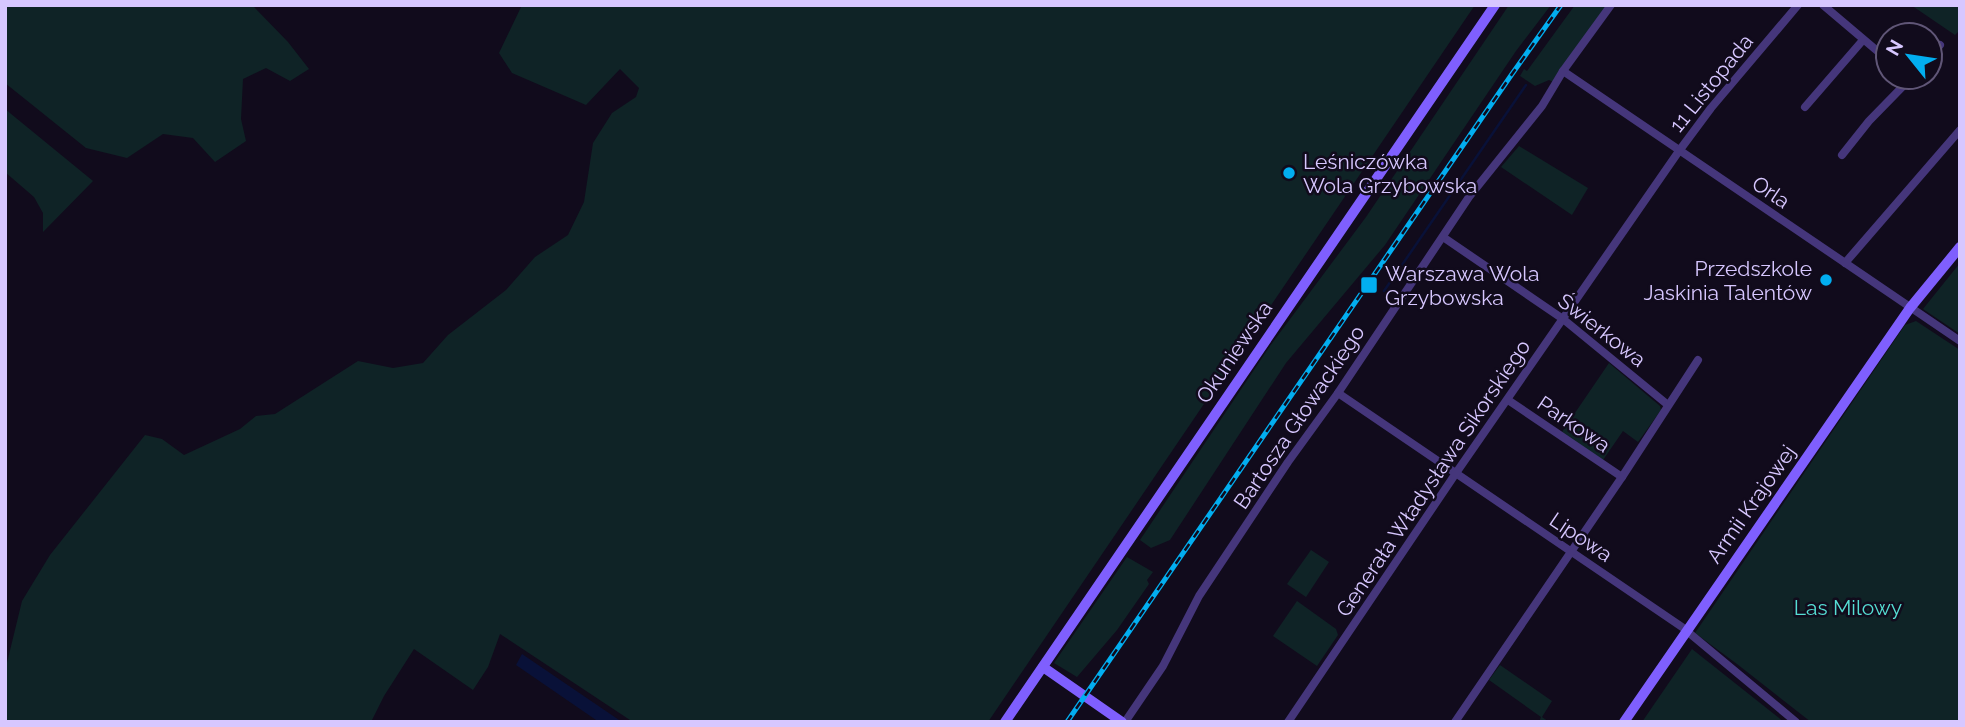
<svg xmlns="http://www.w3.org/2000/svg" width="1965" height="727" font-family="Raleway,sans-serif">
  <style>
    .green { fill: #0f2326 }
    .water { fill: #091138 }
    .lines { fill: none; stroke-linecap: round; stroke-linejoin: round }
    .stream { stroke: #091138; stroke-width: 2.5 }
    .street { stroke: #45367b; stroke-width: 8 }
    .secondary { stroke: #7f5ffe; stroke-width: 10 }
    .rail-casing { stroke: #02aef0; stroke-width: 5 }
    .rail { stroke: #110b1c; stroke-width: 2.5; stroke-dasharray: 8; stroke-linecap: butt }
    .poi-dot { fill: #02aef0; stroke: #110b1c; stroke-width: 2.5 }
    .labels { text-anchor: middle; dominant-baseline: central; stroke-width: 5; stroke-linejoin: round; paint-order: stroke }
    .street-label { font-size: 21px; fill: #d7c7ff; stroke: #110b1c }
    .poi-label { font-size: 21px; fill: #d7c7ff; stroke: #110b1c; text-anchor: start }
    .park-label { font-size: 21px; fill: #55ddd3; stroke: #110b1c }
  </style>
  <rect width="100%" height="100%" fill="#110b1c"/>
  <g class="green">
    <path d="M5,5h247l36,37 21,27 -19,12 -24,-13 -23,11 -2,40 5,22 -31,21 -22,-24 -30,-4 -36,24 -41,-10 -81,-65z"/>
    <path d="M522,5h953l-487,717h-355l-133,-88 -12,33 -15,23 -59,-41 -30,47 -13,26h-366v-51l17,-70 28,-46 95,-120 17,4 22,16 56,-26 16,-13 19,-2 83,-53 35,7 30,-5 25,-28 58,-45 29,-33 33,-22 16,-33 9,-59 19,-30 24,-16 3,-9 -19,-19 -34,36 -74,-32 -13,-20z"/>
    <path d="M1509,5h42l-35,46 -131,194 -99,118 -116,177 -19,8 -11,-8 130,-194 96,-129z"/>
    <path d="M1575,5h32l-54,77 -4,-2 -14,6 -15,-10 4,-7 3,2z"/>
    <path d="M1911,5h49v25l-5,5z"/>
    <path d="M5,109l88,72 -50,51v-19l-9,-16 -29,-25z"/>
    <path d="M1519,146l69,42 -16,27 -71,-48z"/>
    <path d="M1960,263v71l-37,-25z"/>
    <path d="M1916,321l44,29v372h-149l-74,-58 -42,-31 210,-308z"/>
    <path d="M1609,363l51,43 1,4 -23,32 -15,-11 -20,29 -41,-28z"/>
    <path d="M1311,550l18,12 -23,35 -19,-13z"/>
    <path d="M1127,557l26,15 -6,8 2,4 -32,46 -40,47 -23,-14z"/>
    <path d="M1297,601l39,28 2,6 -21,31 -44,-30z"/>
    <path d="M1692,649l92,73h-142z"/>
    <path d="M1500,665l52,36 -10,16 7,5h-10l2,-5 -52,-37z"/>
  </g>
  <path class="water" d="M522,654l100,68h-23l-83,-57z"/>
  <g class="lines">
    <path class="stream" d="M1384,291l142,-206"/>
    <g class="street">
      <path d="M1823,5l65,55"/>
      <path d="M1930,56l10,-11"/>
      <path d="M1563,71l397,270"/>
      <path d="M1805,107l58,-67"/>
      <path d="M1842,155l27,-34 43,-44"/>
      <path d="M1443,237l120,82 105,86"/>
      <path d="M1845,263l115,-133"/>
      <path d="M1338,393l344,234 114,95"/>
      <path d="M1508,400l114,77"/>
      <path d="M1125,722l38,-56 36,-70 89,-134 50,-69 131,-196 73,-91 21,-35 48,-66"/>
      <path d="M1288,722l168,-249 223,-322 32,-43 87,-103"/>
      <path d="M1455,722l167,-245 76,-117"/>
    </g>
    <g class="secondary">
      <path d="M1043,667l79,55"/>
      <path d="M1005,722l490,-717"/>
      <path d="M1624,722l286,-414 50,-61"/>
    </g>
    <defs>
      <path id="rail" d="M1067,722l445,-648 49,-69"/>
    </defs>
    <use href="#rail" class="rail-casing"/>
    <use href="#rail" class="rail"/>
  </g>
  <g class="poi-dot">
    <circle cx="1289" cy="173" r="7"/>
    <circle cx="1826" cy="280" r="7"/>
    <rect x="1360" y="276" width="18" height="18" rx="3.5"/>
  </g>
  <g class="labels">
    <g class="street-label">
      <text transform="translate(1711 83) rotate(-51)">11 Listopada</text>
      <text transform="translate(1771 192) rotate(34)">Orla</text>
      <text transform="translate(1602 330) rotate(38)">Świerkowa</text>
      <text transform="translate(1234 352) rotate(-56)">Okuniewska</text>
      <text transform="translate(1299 417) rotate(-56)">Bartosza Głowackiego</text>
      <text transform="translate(1574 424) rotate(34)">Parkowa</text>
      <text transform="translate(1433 478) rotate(-56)">Generała Władysława Sikorskiego</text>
      <text transform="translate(1751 504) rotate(-55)">Armii Krajowej</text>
      <text transform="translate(1581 537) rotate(34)">Lipowa</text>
    </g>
    <g class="poi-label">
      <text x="1303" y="161">Leśniczówka<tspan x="1303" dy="24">Wola Grzybowska</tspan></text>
      <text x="1812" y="268" text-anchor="end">Przedszkole<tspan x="1812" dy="24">Jaskinia Talentów</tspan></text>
      <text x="1385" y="273">Warszawa Wola<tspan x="1385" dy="24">Grzybowska</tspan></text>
    </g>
    <g class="park-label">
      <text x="1848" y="607">Las Milowy</text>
    </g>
  </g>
  <rect width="1965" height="727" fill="none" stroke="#d7c7ff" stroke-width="14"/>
  <g transform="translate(1909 56) rotate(300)"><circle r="33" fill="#110b1c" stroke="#605677" stroke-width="2"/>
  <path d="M0-5L12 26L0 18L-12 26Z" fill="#02aef0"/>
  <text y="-10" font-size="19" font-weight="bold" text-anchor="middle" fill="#d7c7ff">N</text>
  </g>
</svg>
